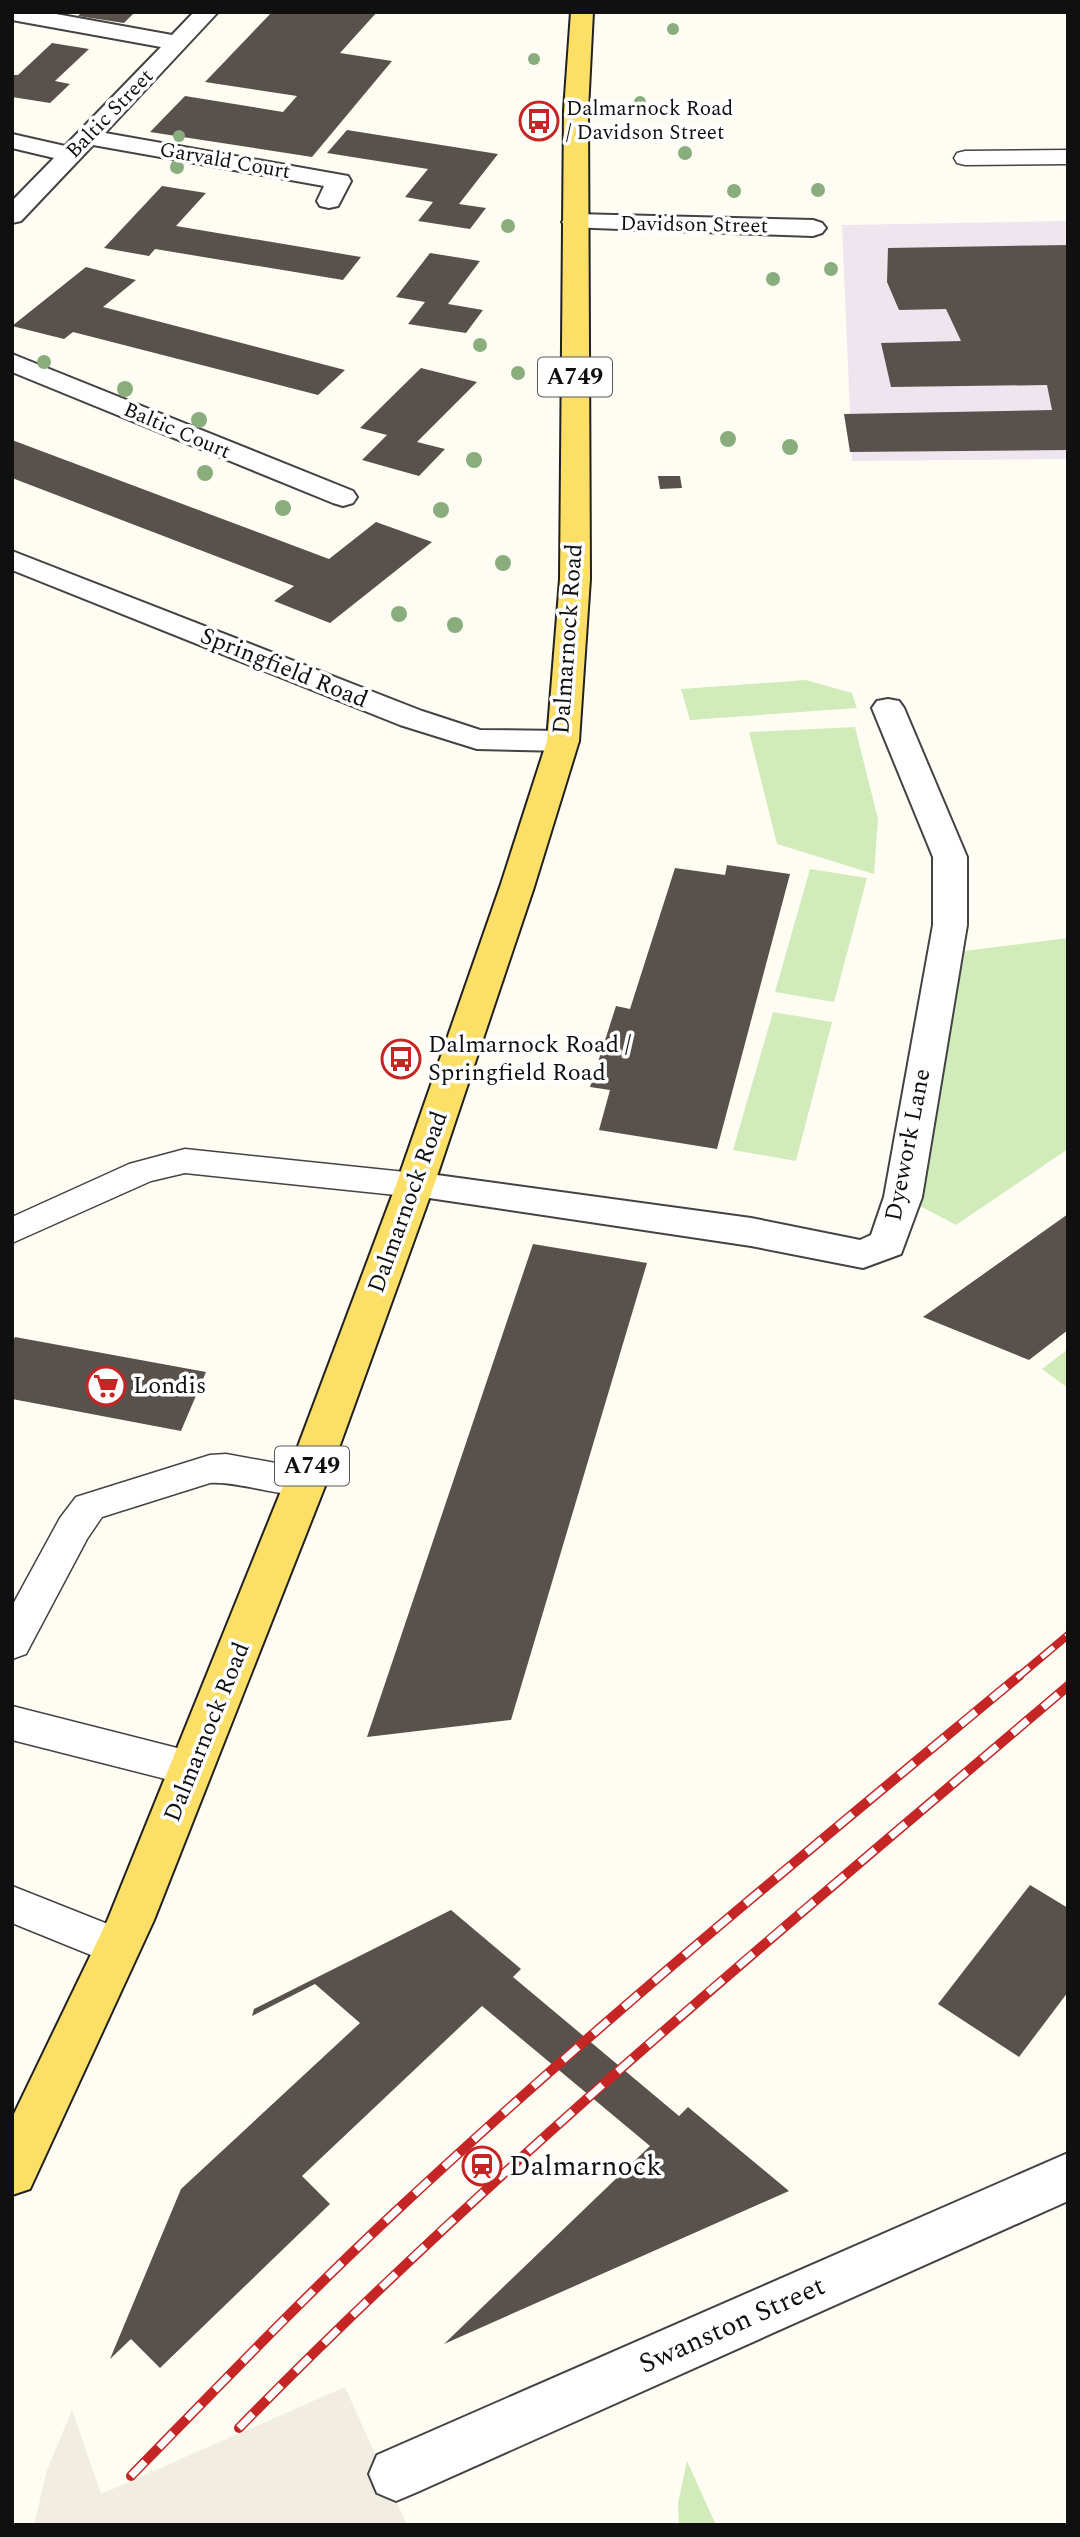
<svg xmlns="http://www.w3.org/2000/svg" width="1080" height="2537" font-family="Spectral,serif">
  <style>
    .industrial { fill: #eee5ee }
    .green { fill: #d2ebbb }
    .plaza { fill: #f1ede1 }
    .building { fill: #59524c }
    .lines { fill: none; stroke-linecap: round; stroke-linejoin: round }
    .service-casing { stroke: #434343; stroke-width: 3 }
    .minor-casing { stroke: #434343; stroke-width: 4 }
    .tertiary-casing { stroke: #434343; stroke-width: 4 }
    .primary-casing { stroke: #212121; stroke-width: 4 }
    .service { fill: #fff; fill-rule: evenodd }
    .minor { fill: #fff; fill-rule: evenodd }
    .tertiary { fill: #fff; fill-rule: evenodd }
    .primary { fill: #fbdf67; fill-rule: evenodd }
    .rail-far1-casing { stroke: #c52524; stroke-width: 8 }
    .rail-casing { stroke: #c52524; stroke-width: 10 }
    .rail-far1 { stroke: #fff; stroke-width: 5; stroke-dasharray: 16; stroke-linecap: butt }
    .rail { stroke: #fff; stroke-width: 7; stroke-dasharray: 20; stroke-linecap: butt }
    .tree { fill: #8aad7e }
    .labels { text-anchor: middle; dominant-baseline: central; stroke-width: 7; stroke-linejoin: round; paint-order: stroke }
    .far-poi-label { font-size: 21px; fill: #101010; stroke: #fff; text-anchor: start }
    .far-street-label { font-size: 21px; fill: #101010; stroke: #fff }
    .shield { fill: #fff; stroke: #585858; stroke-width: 2 }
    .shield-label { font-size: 23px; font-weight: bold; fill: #101010 }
    .street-label { font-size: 24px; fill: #101010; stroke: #fff }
    .poi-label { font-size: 24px; fill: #101010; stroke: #fff; text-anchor: start }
    .near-poi-label { font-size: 28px; fill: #101010; stroke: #fff; text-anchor: start }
    .near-street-label { font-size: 28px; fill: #101010; stroke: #fff }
  </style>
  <rect width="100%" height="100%" fill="#fffdf3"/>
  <path class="industrial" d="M1068,221v238l-216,2 -10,-236z"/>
  <g class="green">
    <path d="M806,680l46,13 5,15 -167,12 -9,-31z"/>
    <path d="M855,727l23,92 -4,55 -97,-30 -28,-112z"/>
    <path d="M810,869l57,9 -33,124 -59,-10z"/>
    <path d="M1068,938v211l-112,76 -53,-28 45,-244z"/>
    <path d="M773,1012l59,10 -36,139 -63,-11z"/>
    <path d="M1068,1349v39l-26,-19z"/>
    <path d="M687,2461l29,64h-37l-1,-22z"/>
  </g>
  <path class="plaza" d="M345,2387l62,138h-373l13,-55 25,-60 29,84z"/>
  <g class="building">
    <path d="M82,12h53l-11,11 -46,-7z"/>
    <path d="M272,12h105l-37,41 52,8 -80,96 -162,-25 35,-36 98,16 14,-16 -92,-14z"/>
    <path d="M52,43l37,6 -34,32 15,3 -20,19 -38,-6v-22h6z"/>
    <path d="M347,130l151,24 -39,50 27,4 -16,21 -52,-8 15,-19 -28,-5 23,-28 -101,-16z"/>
    <path d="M162,186l44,7 -30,33 185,31 -18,23 -188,-31 -6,7 -45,-8z"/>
    <path d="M1068,245v205l-218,2 -6,-38 208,-4 -5,-25 -156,2 -10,-44 80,-2 -15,-32 -47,1 -12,-28 1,-34z"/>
    <path d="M430,253l50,8 -32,43 35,6 -17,23 -58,-9 17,-22 -29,-5z"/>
    <path d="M86,267l50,13 -33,27 242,63 -27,25 -245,-63 -9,7 -52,-13z"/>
    <path d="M421,368l56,14 -60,60 28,7 -26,27 -57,-16 25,-25 -27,-7z"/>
    <path d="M12,440l317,119 47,-37 56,20 -102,81 -56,-22 20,-15 -282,-108z"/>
    <path d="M658,476h22l2,12 -22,1z"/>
    <path d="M727,865l63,9 -73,275 -118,-19 11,-40 -20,-3 26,-81 14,3 45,-141 50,7z"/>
    <path d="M1068,1214v116l-39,30 -106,-43z"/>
    <path d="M533,1244l114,19 -136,457 -144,17z"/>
    <path d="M15,1337l191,35 -25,59 -169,-32v-56z"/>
    <path d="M1030,1885l38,23v84l-49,65 -81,-53z"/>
    <path d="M451,1910l70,59 -8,8 166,139 9,-9 101,84 -345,153 206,-198 -168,-140 -180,170 28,28 -170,164 -29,-29 -21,20 71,-170 179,-166 -45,-39 -63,32 2,-7z"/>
  </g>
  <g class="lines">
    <defs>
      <g id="service">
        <path d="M1068,150v14l-103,1 -8,-2 -3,-5 3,-5 8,-2z"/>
        <path d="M185,1149l230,24 12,4 5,8 -5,8 -12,4 -230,-24 -34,8 -139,62v-26l117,-53z"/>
        <path d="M226,1454l93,17 6,10 -6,10c-33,11 -74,-10 -109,-8l-108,34 -15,22 -61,115 -14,5v-53l48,-88 16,-21 134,-42z"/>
        <path d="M12,1706l181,46 14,5 6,12 -6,12 -14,5 -181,-46z"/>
        <path d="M12,1886l121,48 6,13 -6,13 -15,6 -106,-43z"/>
      </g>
      <g id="minor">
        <path d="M12,12h33l127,23 22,-23h24l-113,121 243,43 3,5 -13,25 -9,2 -9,-2 -3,-5 7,-15 -231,-41 -72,76 -9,2v-22l42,-43 -42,-10v-14l53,12 96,-99 -149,-27z"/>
        <path d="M575,214l238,6 9,3 4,5 -4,5 -9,3 -247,-9 -4,-5 4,-5z"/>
        <path d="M12,354l341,137 4,6 -4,6 -10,3 -10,-3 -321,-131z"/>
        <path d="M888,699l11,2 5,7 63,149v68l-45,272 -21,57 -38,14 -112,-22 -349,-52 -6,-9 6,-9 13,-4 336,46 109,22 11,-5 13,-38 49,-272v-68l-61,-149 5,-7z"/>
        <path d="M1068,2153v48l-653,292 -19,8 -19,-8 -8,-19 8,-19z"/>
      </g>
      <path id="tertiary" d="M12,551l410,160 58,19 83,1 11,3 5,7 -5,7 -11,3 -86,-2 -77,-24 -388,-155z"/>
      <path id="primary" d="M571,12h22l-5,98 2,469 -11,162 -45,146 -100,298 -107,296 -173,439 -124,269 -18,6v-77l96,-199 177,-438 111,-296 104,-298 47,-146 13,-162 4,-469z"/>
    </defs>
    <use href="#service" class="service-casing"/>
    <use href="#minor" class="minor-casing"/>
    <use href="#tertiary" class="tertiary-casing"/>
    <use href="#primary" class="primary-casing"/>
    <use href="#service" class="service"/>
    <use href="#minor" class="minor"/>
    <use href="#tertiary" class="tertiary"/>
    <use href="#primary" class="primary"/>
    <defs>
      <path id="rail-far1" d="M1017,1678l51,-43"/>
      <g id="rail">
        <path d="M239,2428c259,-265 547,-502 829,-742"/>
        <path d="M131,2476c87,-89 173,-179 263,-263 201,-188 414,-362 625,-537"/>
      </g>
    </defs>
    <use href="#rail-far1" class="rail-far1-casing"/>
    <use href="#rail" class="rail-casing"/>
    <use href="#rail-far1" class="rail-far1"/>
    <use href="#rail" class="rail"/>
  </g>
  <g class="tree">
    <circle cx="673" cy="29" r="6"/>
    <circle cx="534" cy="59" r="6"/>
    <circle cx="640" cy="102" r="6"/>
    <circle cx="526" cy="120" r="6"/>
    <circle cx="179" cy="136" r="6"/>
    <circle cx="685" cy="153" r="7"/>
    <circle cx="177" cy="167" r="7"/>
    <circle cx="818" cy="190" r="7"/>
    <circle cx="734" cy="191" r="7"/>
    <circle cx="508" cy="226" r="7"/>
    <circle cx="831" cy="269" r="7"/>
    <circle cx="773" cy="279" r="7"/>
    <circle cx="480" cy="345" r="7"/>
    <circle cx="44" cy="362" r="7"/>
    <circle cx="518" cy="373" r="7"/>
    <circle cx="125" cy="389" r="8"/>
    <circle cx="199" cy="420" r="8"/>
    <circle cx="728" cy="439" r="8"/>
    <circle cx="790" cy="447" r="8"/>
    <circle cx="474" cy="460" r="8"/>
    <circle cx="205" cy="473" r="8"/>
    <circle cx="283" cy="508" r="8"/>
    <circle cx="441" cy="510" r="8"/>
    <circle cx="503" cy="563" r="8"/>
    <circle cx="399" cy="614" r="8"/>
    <circle cx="455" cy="625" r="8"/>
  </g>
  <defs>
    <symbol id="bus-ring" viewBox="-11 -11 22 22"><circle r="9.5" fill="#fff" stroke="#c52524" stroke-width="1.5"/><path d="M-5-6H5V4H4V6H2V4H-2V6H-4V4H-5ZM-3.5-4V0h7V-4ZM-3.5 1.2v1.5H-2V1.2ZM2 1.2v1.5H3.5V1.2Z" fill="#c52524"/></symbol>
    <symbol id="supermarket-ring" viewBox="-11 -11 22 22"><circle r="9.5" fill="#fff" stroke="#c52524" stroke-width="1.5"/><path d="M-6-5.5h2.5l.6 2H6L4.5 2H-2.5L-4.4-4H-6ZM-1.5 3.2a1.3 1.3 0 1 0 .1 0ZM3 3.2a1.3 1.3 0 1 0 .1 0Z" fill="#c52524"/></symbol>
    <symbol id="station-ring" viewBox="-11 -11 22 22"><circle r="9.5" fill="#fff" stroke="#c52524" stroke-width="1.5"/><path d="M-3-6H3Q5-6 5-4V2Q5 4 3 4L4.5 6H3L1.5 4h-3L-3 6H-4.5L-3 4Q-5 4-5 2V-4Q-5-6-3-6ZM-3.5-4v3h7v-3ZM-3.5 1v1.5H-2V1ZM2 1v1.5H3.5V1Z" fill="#c52524"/></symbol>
  </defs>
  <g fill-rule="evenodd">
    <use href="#bus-ring" x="517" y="99" width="44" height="44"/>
    <use href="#bus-ring" x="379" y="1037" width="44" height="44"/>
    <use href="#supermarket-ring" x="84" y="1364" width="44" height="44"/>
    <use href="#station-ring" x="460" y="2144" width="44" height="44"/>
  </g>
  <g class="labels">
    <g class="far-poi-label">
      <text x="566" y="109">Dalmarnock Road<tspan x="566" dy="24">/ Davidson Street</tspan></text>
    </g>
    <g class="far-street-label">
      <text transform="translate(110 114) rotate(-46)">Baltic Street</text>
      <text transform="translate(225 161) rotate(10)">Garvald Court</text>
      <text transform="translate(694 225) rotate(1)">Davidson Street</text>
      <text transform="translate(177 431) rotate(23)">Baltic Court</text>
    </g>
    <g class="shield">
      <rect x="538" y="357.5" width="74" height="39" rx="5"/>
      <rect x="275" y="1446.5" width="74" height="39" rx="5"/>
    </g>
    <g class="shield-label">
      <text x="575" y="377">A749</text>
      <text x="312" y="1466">A749</text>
    </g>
    <g class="street-label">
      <text transform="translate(568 639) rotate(-86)">Dalmarnock Road</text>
      <text transform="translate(284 668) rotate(22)">Springfield Road</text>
      <text transform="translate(908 1145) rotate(-79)">Dyework Lane</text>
      <text transform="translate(408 1202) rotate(-70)">Dalmarnock Road</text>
      <text transform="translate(207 1732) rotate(-68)">Dalmarnock Road</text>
    </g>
    <g class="poi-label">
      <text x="428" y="1045">Dalmarnock Road /<tspan x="428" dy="28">Springfield Road</tspan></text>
      <text x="133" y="1386">Londis</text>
    </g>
    <g class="near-poi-label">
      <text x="509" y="2166">Dalmarnock</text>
    </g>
    <g class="near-street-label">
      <text transform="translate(732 2325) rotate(-24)">Swanston Street</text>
    </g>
  </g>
  <rect width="1080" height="2537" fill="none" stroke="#101010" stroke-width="28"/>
</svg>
